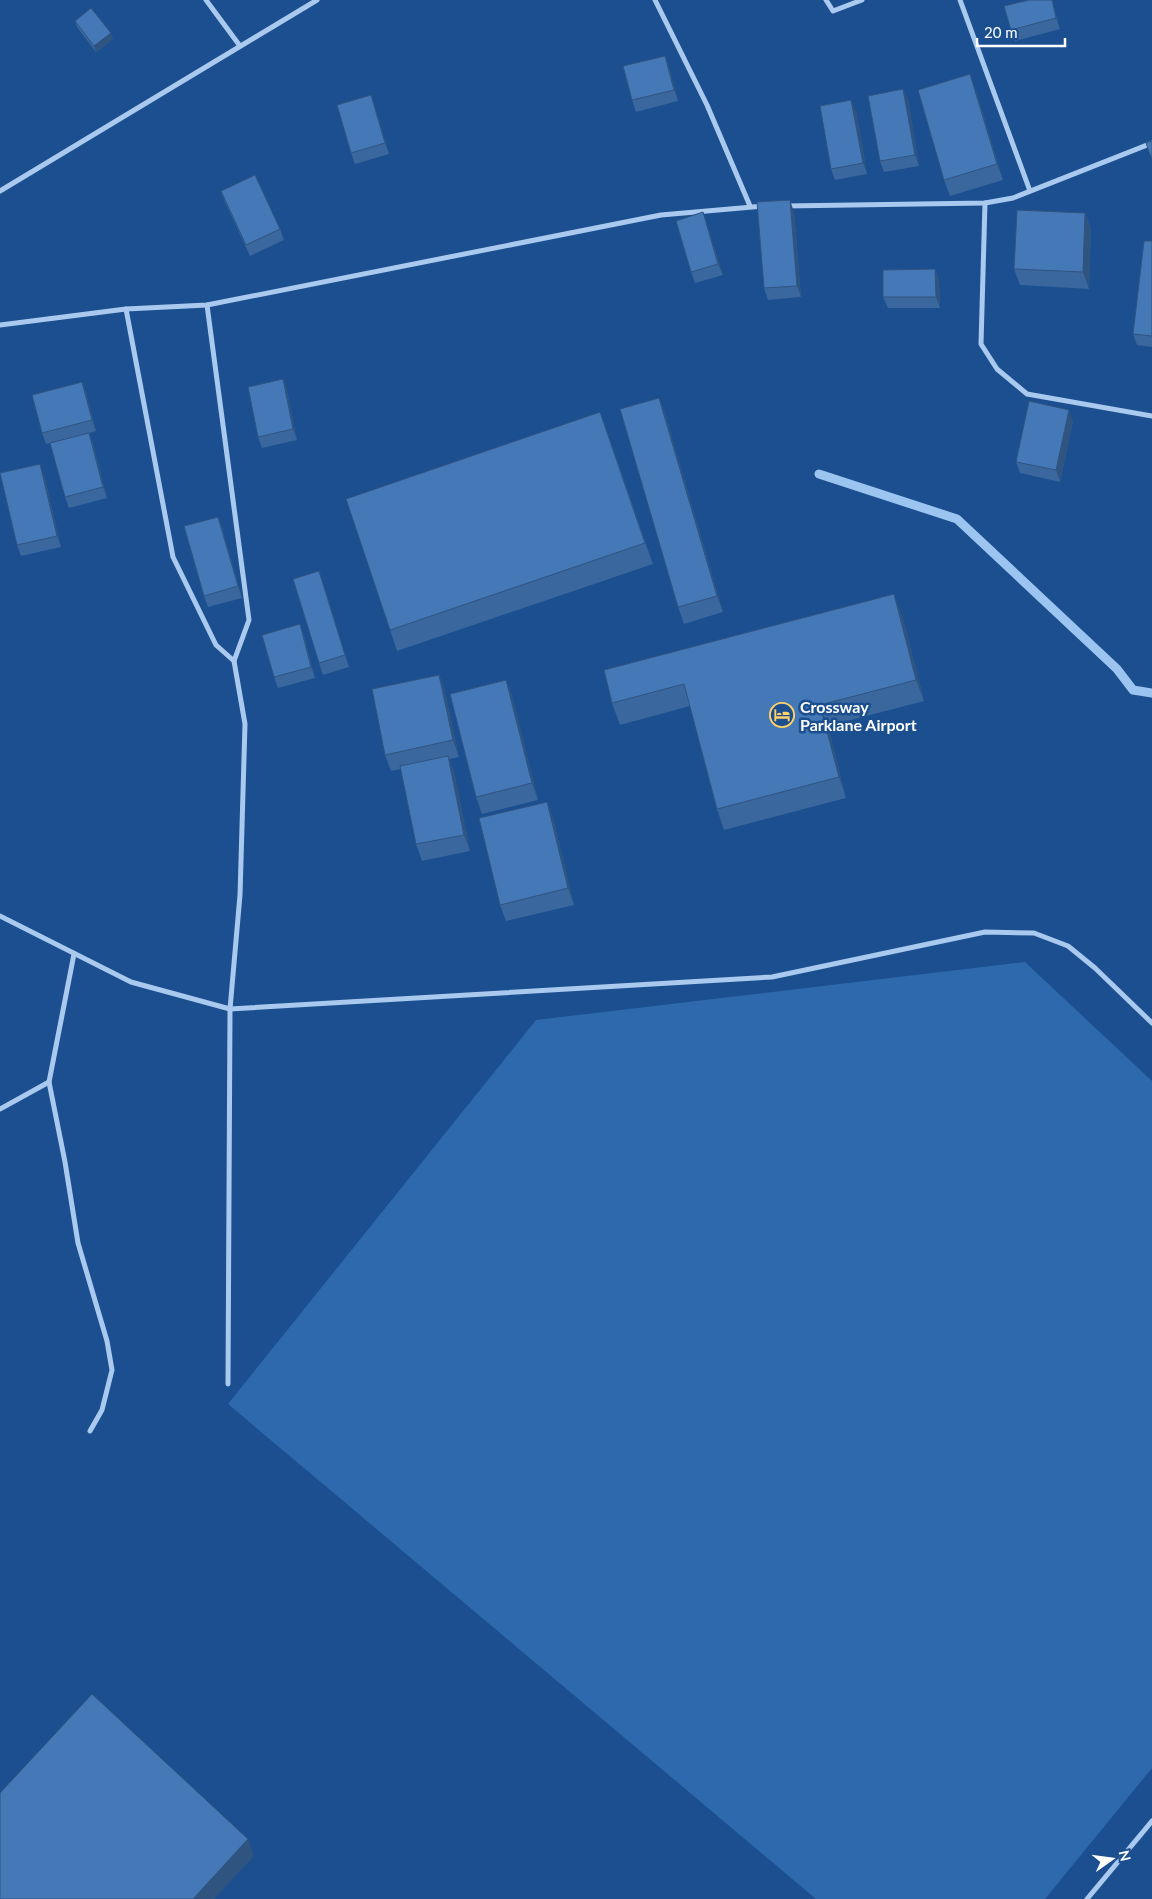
<svg xmlns="http://www.w3.org/2000/svg" width="1152" height="1899" font-family="Lato,sans-serif">
  <style>
    .green { fill: #2e69ad }
    .lines { fill: none; stroke-linecap: round; stroke-linejoin: round }
    .stream { stroke: #9cc4f0; stroke-width: 9 }
    .street { stroke: #a9c9ee; stroke-width: 5 }
    .wall { fill: #3a679d }
    .shaded-wall { fill: #305480 }
    .building { fill: #4478b7; stroke: #305480 }
    .labels { text-anchor: middle; dominant-baseline: central; stroke-width: 5; stroke-linejoin: round; paint-order: stroke }
    .poi-label { font-size: 16px; font-weight: bold; fill: #fff; stroke: #1b4f8f; text-anchor: start }
  </style>
  <rect width="100%" height="100%" fill="#1b4f8f"/>
  <path class="green" d="M1025,962l127,119v687l-107,131h-229l-588,-495 308,-384z"/>
  <g class="lines">
    <path class="stream" d="M819,474l138,45 160,150 16,21 19,3"/>
    <g class="street">
      <path d="M206,0l34,46"/>
      <path d="M655,0l52,105 43,101"/>
      <path d="M826,0l7,11 29,-11"/>
      <path d="M960,0l70,191"/>
      <path d="M0,191l317,-191"/>
      <path d="M985,203l-4,141 16,25 30,25 125,22"/>
      <path d="M785,206l200,-3 28,-5 139,-55"/>
      <path d="M207,305l42,315 -15,41 11,63 -5,171 -10,114 -2,375"/>
      <path d="M126,309l47,248 43,88 18,16"/>
      <path d="M0,325l126,-16 81,-4 454,-90 103,-9"/>
      <path d="M0,916l131,66 99,27 542,-32 213,-45 49,1 34,13 27,22 57,55"/>
      <path d="M74,954l-25,128 16,80 13,81 29,98 5,29 -10,40 -12,21"/>
      <path d="M0,1109l49,-27"/>
      <path d="M1087,1899l65,-78"/>
    </g>
  </g>
  <g class="wall">
    <path d="M1029,0h23l8,29 -45,12 -4,-11z"/>
    <path d="M75,21l38,18 -17,13 -19,-25z"/>
    <path d="M665,56l4,11 9,34 -42,11 -4,-12z"/>
    <path d="M976,91l27,89 -53,16 -6,-16z"/>
    <path d="M371,95l4,12 14,47 -34,10 -4,-11z"/>
    <path d="M908,100l11,66 -35,6 -4,-11z"/>
    <path d="M856,111l11,63 -32,6 -4,-11z"/>
    <path d="M221,191l59,38 4,11 -34,16 -25,-54z"/>
    <path d="M703,212l20,63 -28,8 -4,-11z"/>
    <path d="M794,212l7,85 -33,3 -4,-12z"/>
    <path d="M1085,213l6,16 -2,60 -69,-4 -6,-16z"/>
    <path d="M1152,241v106l-15,-2 -4,-11z"/>
    <path d="M935,269l4,12 1,27h-52l-5,-11z"/>
    <path d="M283,379l4,12 10,49 -35,8 -4,-11z"/>
    <path d="M82,382l4,11 10,38 -7,2 4,11 14,54 -38,10 -4,-11 -14,-54 -5,1 -4,-11z"/>
    <path d="M659,398l6,16 58,198 -39,12 -6,-17z"/>
    <path d="M1073,421l-13,61 -40,-9 -4,-11z"/>
    <path d="M608,434l45,130 -256,87 -7,-21z"/>
    <path d="M44,475l17,72 -40,9 -4,-11z"/>
    <path d="M222,528l20,70 -34,9 -4,-11z"/>
    <path d="M323,583l26,84 -26,8 -4,-12z"/>
    <path d="M902,615l22,86 -96,25 18,72 -122,32 -7,-21 -27,-103 -70,19 -8,-22z"/>
    <path d="M304,636l11,42 -37,10 -4,-11z"/>
    <path d="M439,675l6,17 14,65 -10,2 5,13 16,79 -48,10 -6,-17 -15,-75 -10,2 -6,-16z"/>
    <path d="M506,680l6,16 26,104 -56,14 -6,-17z"/>
    <path d="M547,802l6,16 21,87 -68,16 -6,-16z"/>
  </g>
  <g class="shaded-wall">
    <path d="M1052,0l2,6 6,23 -4,-11z"/>
    <path d="M111,33l2,6 -17,13 -2,-6z"/>
    <path d="M665,56l4,11 9,34 -4,-11z"/>
    <path d="M970,74l6,17 27,89 -6,-16z"/>
    <path d="M903,89l5,11 11,66 -4,-11z"/>
    <path d="M371,95l4,12 14,47 -4,-11z"/>
    <path d="M851,100l5,11 11,63 -4,-11z"/>
    <path d="M790,200l4,12 7,85 -4,-11z"/>
    <path d="M703,212l4,12 16,51 -5,-11z"/>
    <path d="M1085,213l6,16 -2,60 -6,-17z"/>
    <path d="M935,269l4,12 1,27 -4,-11z"/>
    <path d="M283,379l4,12 10,49 -4,-11z"/>
    <path d="M82,382l4,11 10,38 -4,-11z"/>
    <path d="M659,398l6,16 58,198 -6,-16z"/>
    <path d="M1069,410l4,11 -13,61 -4,-12z"/>
    <path d="M600,412l8,22 45,130 -8,-21z"/>
    <path d="M89,433l4,11 14,54 -4,-11z"/>
    <path d="M40,464l4,11 17,72 -4,-11z"/>
    <path d="M218,517l4,11 20,70 -4,-12z"/>
    <path d="M319,571l4,12 26,84 -4,-12z"/>
    <path d="M894,594l8,21 22,86 -8,-21z"/>
    <path d="M300,624l4,12 11,42 -4,-11z"/>
    <path d="M439,675l6,17 14,65 -6,-17z"/>
    <path d="M506,680l6,16 26,104 -6,-17z"/>
    <path d="M820,705l8,21 18,72 -7,-21z"/>
    <path d="M448,756l6,16 16,79 -6,-16z"/>
    <path d="M547,802l6,16 21,87 -6,-17z"/>
    <path d="M248,1839l6,17 -40,43h-21z"/>
  </g>
  <g class="building">
    <path d="M1029,0h23l4,18 -45,12 -7,-24z"/>
    <path d="M91,8l20,25 -17,13 -19,-25z"/>
    <path d="M665,56l9,34 -42,10 -9,-34z"/>
    <path d="M970,74l27,90 -53,16 -26,-90z"/>
    <path d="M903,89l12,66 -35,6 -12,-65z"/>
    <path d="M371,95l14,48 -34,10 -14,-48z"/>
    <path d="M851,100l12,63 -32,6 -11,-63z"/>
    <path d="M1152,141v19l-6,-17z"/>
    <path d="M255,175l25,54 -34,16 -25,-54z"/>
    <path d="M790,200l7,86 -33,2 -7,-86z"/>
    <path d="M1017,210l68,3 -2,59 -69,-3z"/>
    <path d="M703,212l15,52 -27,8 -15,-51z"/>
    <path d="M1144,241h8v95l-19,-2z"/>
    <path d="M935,269l1,28h-53v-27z"/>
    <path d="M283,379l10,50 -35,8 -10,-50z"/>
    <path d="M82,382l10,38 -50,13 -10,-38z"/>
    <path d="M659,398l58,198 -39,11 -58,-198z"/>
    <path d="M1029,401l40,9 -13,60 -40,-8z"/>
    <path d="M600,412l45,131 -255,87 -44,-131z"/>
    <path d="M89,433l14,54 -38,10 -15,-54z"/>
    <path d="M40,464l17,72 -40,9 -17,-72z"/>
    <path d="M218,517l20,69 -34,10 -20,-70z"/>
    <path d="M319,571l26,84 -26,8 -26,-84z"/>
    <path d="M894,594l22,86 -96,25 19,72 -122,32 -33,-125 -72,19 -8,-33z"/>
    <path d="M300,624l11,43 -37,10 -12,-42z"/>
    <path d="M439,675l14,65 -68,15 -13,-66z"/>
    <path d="M506,680l26,103 -56,14 -26,-103z"/>
    <path d="M448,756l16,79 -48,9 -16,-78z"/>
    <path d="M547,802l21,86 -68,17 -21,-87z"/>
    <path d="M92,1694l156,145 -55,60h-193v-106z"/>
  </g>
  <defs>
    <symbol id="hotel-ring" viewBox="-11 -11 22 22"><circle r="9.5" fill="#1b4f8f" stroke="#ffd166" stroke-width="1.5"/><path d="M-6-4.5h1.5V1H6V5H4.5V3h-9V5H-6ZM-4 0a1.8 1.8 0 1 1 3.6 0ZM.5 0V-2.5h3Q6-2.5 6 0Z" fill="#ffd166"/></symbol>
  </defs>
  <g fill-rule="evenodd">
    <use href="#hotel-ring" x="768" y="701" width="28" height="28"/>
  </g>
  <g class="labels">
    <g class="poi-label">
      <text x="800" y="706">Crossway<tspan x="800" dy="18">Parklane Airport</tspan></text>
    </g>
  </g>
  <g transform="translate(1112 1859) rotate(76)" stroke="#1b4f8f" stroke-width="4" paint-order="stroke">
  <path d="M0-4L9 19L0 12L-9 19Z" fill="#ffffff"/>
  <text y="-8" font-size="14" font-weight="bold" text-anchor="middle" fill="#ffffff">N</text>
  </g>
  <path d="M977 38v8h88v-8" fill="none" stroke="#ffffff" stroke-width="2.5"/>
  <text x="984" y="38" font-size="15" fill="#ffffff" stroke="#1b4f8f" stroke-width="4" paint-order="stroke">20 m</text>
</svg>
